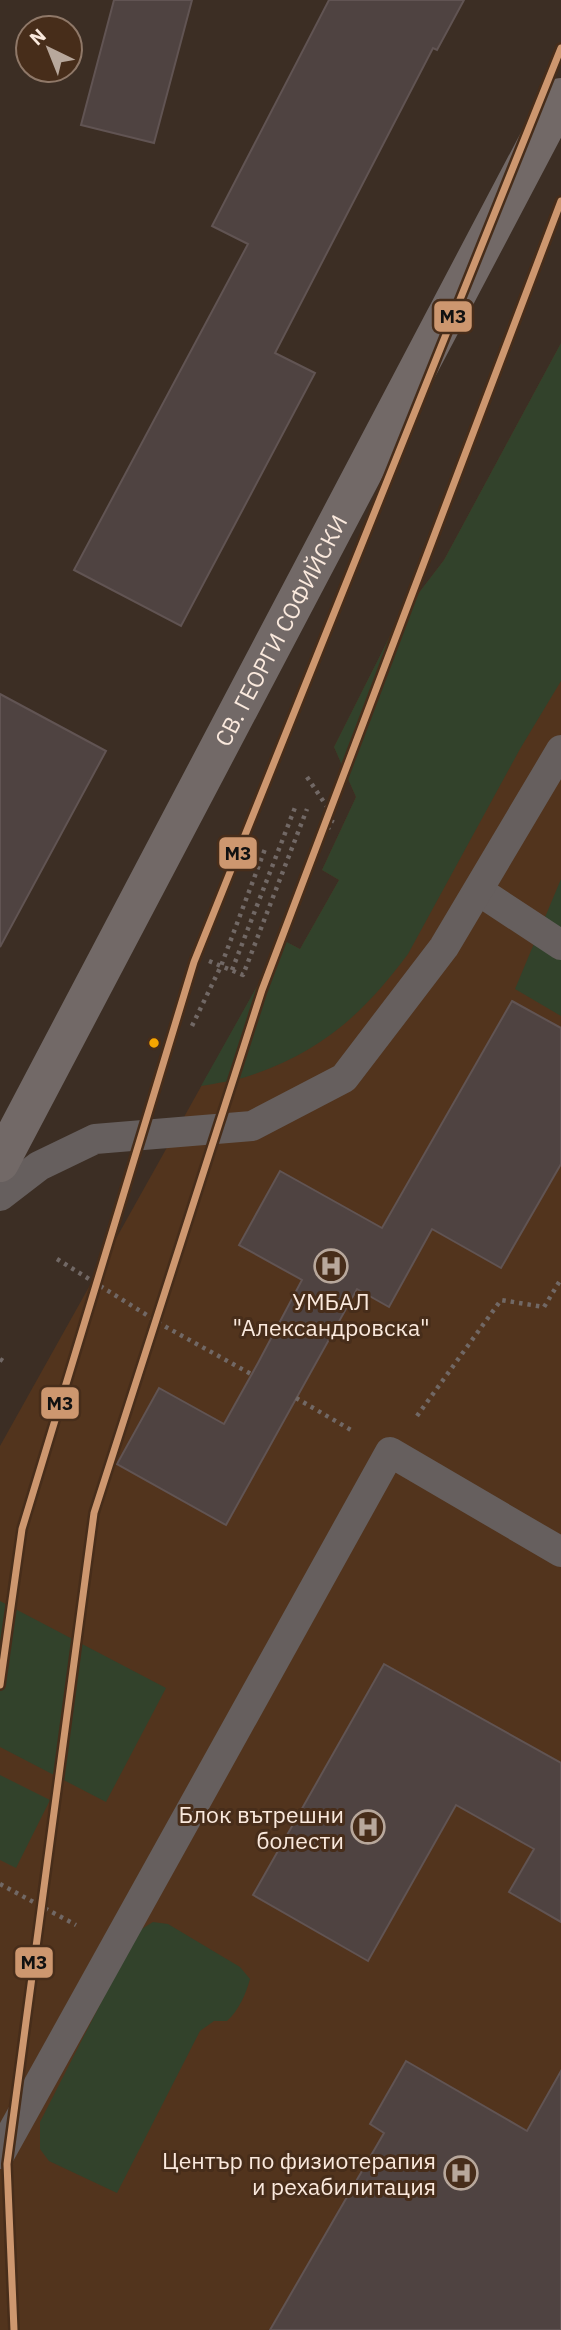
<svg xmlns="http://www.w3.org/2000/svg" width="561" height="2330" font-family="'IBM Plex Sans',sans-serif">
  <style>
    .built { fill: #52341d }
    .green { fill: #32422b }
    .building { fill: #4f4341; stroke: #615453; stroke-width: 2 }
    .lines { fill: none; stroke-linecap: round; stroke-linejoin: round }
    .path { stroke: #716865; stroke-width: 4.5; stroke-dasharray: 3.5 5; stroke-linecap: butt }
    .lane { stroke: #665f5e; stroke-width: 30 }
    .secondary { stroke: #726967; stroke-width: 38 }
    .metro-1-casing { stroke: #472d1a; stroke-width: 12 }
    .metro-1 { stroke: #cd976f; stroke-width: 7 }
    .bus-dot { fill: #f7a600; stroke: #472d1a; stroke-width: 2.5 }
    .labels { text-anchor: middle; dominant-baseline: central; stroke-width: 6; stroke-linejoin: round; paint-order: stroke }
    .street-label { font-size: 23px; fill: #fae9dd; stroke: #472d1a }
    .poi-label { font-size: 23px; fill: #fae9dd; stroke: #472d1a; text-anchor: end }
    .line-badge { stroke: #472d1a; stroke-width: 2.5 }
    .pale-badge-label { font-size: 19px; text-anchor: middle; font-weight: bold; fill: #111 }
  </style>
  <rect width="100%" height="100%" fill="#3c2e24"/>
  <path class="built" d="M561,343v1987h-561v-884l283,-506 17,9 39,-69 -17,-10 34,-73 -22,-50 64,-127 46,-60z"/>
  <g class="green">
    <path d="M561,343v338l-41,68 -112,205c-45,60 -87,98 -159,122 -15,5 -32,7 -48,10l82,-146 17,9 39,-69 -17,-10 34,-73 -22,-50 64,-127 46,-60z"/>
    <path d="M561,879v137l-46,-27z"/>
    <path d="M0,1601l166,87 -60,114 -106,-55z"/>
    <path d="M0,1775l50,25 -34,68 -16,-8z"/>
    <path d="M153,1922l15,2 72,43 10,12c-4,15 -11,31 -23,42h-13l-14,10 -83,162 -68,-32 -9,-12v-27l91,-178 9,-14z"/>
  </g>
  <g class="building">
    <path d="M114,0h78l-38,143 -73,-18z"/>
    <path d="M329,0h135l-27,50 -4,-2 -158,305 40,20 -134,253 -107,-56 174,-326 -36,-18z"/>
    <path d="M0,694l106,57 -106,196z"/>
    <path d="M512,1001l49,27v136l-60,104 -69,-39 -43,78 -32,-18 -131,236 -109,-61 42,-76 65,36 34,-61 44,-83 -63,-35 41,-74 102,57z"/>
    <path d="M384,1664l177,99v159l-52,-30 25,-43 -78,-44 -88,156 -115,-66z"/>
    <path d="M406,2061l121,70 34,-60v259h-291l114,-197 -14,-9z"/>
  </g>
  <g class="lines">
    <g class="path">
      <path d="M307,777l27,40 -6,12"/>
      <path d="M209,961l34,14 64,-166"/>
      <path d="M232,970l64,-165"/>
      <path d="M192,1026l29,-60 44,-117"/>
      <path d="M57,1259l109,68 85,47"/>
      <path d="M0,1359l3,2"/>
      <path d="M296,1398l55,32"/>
      <path d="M417,1416l84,-116 43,7 17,-28"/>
      <path d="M0,1884l76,41"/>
    </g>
    <g class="lane">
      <path d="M479,891l82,54"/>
      <path d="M0,1196l39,-30 56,-27 157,-13 92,-48 100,-131 117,-197"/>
      <path d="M0,2154l390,-702 171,100"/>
    </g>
    <path class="secondary" id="s1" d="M0,1163l561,-1066"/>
    <defs>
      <g id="metro-1">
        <path d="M0,1685l22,-156 172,-567 367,-914"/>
        <path d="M14,2330l-7,-166 87,-651 168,-523 299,-789"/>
      </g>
    </defs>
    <use href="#metro-1" class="metro-1-casing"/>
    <use href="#metro-1" class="metro-1"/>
  </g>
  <defs>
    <symbol id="hospital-ring" viewBox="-11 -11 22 22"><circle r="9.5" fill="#472d1a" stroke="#b8a89c" stroke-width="1.5"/><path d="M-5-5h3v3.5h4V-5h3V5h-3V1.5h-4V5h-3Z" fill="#b8a89c"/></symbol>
  </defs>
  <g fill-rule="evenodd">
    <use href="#hospital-ring" x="312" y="1247" width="38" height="38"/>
    <use href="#hospital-ring" x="349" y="1808" width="38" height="38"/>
    <use href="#hospital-ring" x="442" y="2154" width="38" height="38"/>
  </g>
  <circle class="bus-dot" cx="154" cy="1043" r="6"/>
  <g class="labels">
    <g class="street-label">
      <text stroke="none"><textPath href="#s1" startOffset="602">СВ. ГЕОРГИ СОФИЙСКИ</textPath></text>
    </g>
    <g class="poi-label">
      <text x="331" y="1301" text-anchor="middle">УМБАЛ<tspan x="331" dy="26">"Александровска"</tspan></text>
      <text x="344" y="1814">Блок вътрешни<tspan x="344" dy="26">болести</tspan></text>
      <text x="436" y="2160">Център по физиотерапия<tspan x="436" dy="26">и рехабилитация</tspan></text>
    </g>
  </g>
  <g class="line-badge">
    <rect x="433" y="300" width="40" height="33" rx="7" fill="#cd976f"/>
    <rect x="218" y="836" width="40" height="34" rx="7" fill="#cd976f"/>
    <rect x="40" y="1386" width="40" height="34" rx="7" fill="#cd976f"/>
    <rect x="14" y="1946" width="40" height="33" rx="7" fill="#cd976f"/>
  </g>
  <g class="pale-badge-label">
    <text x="453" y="323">M3</text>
    <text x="238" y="860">M3</text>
    <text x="60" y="1410">M3</text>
    <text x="34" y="1969">M3</text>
  </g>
  <g transform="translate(49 49) rotate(317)"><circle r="33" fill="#472d1a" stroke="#8f7868" stroke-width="2"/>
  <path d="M0-5L12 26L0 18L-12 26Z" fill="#b8a89c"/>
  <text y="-10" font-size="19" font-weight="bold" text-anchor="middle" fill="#fae9dd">N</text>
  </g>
</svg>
